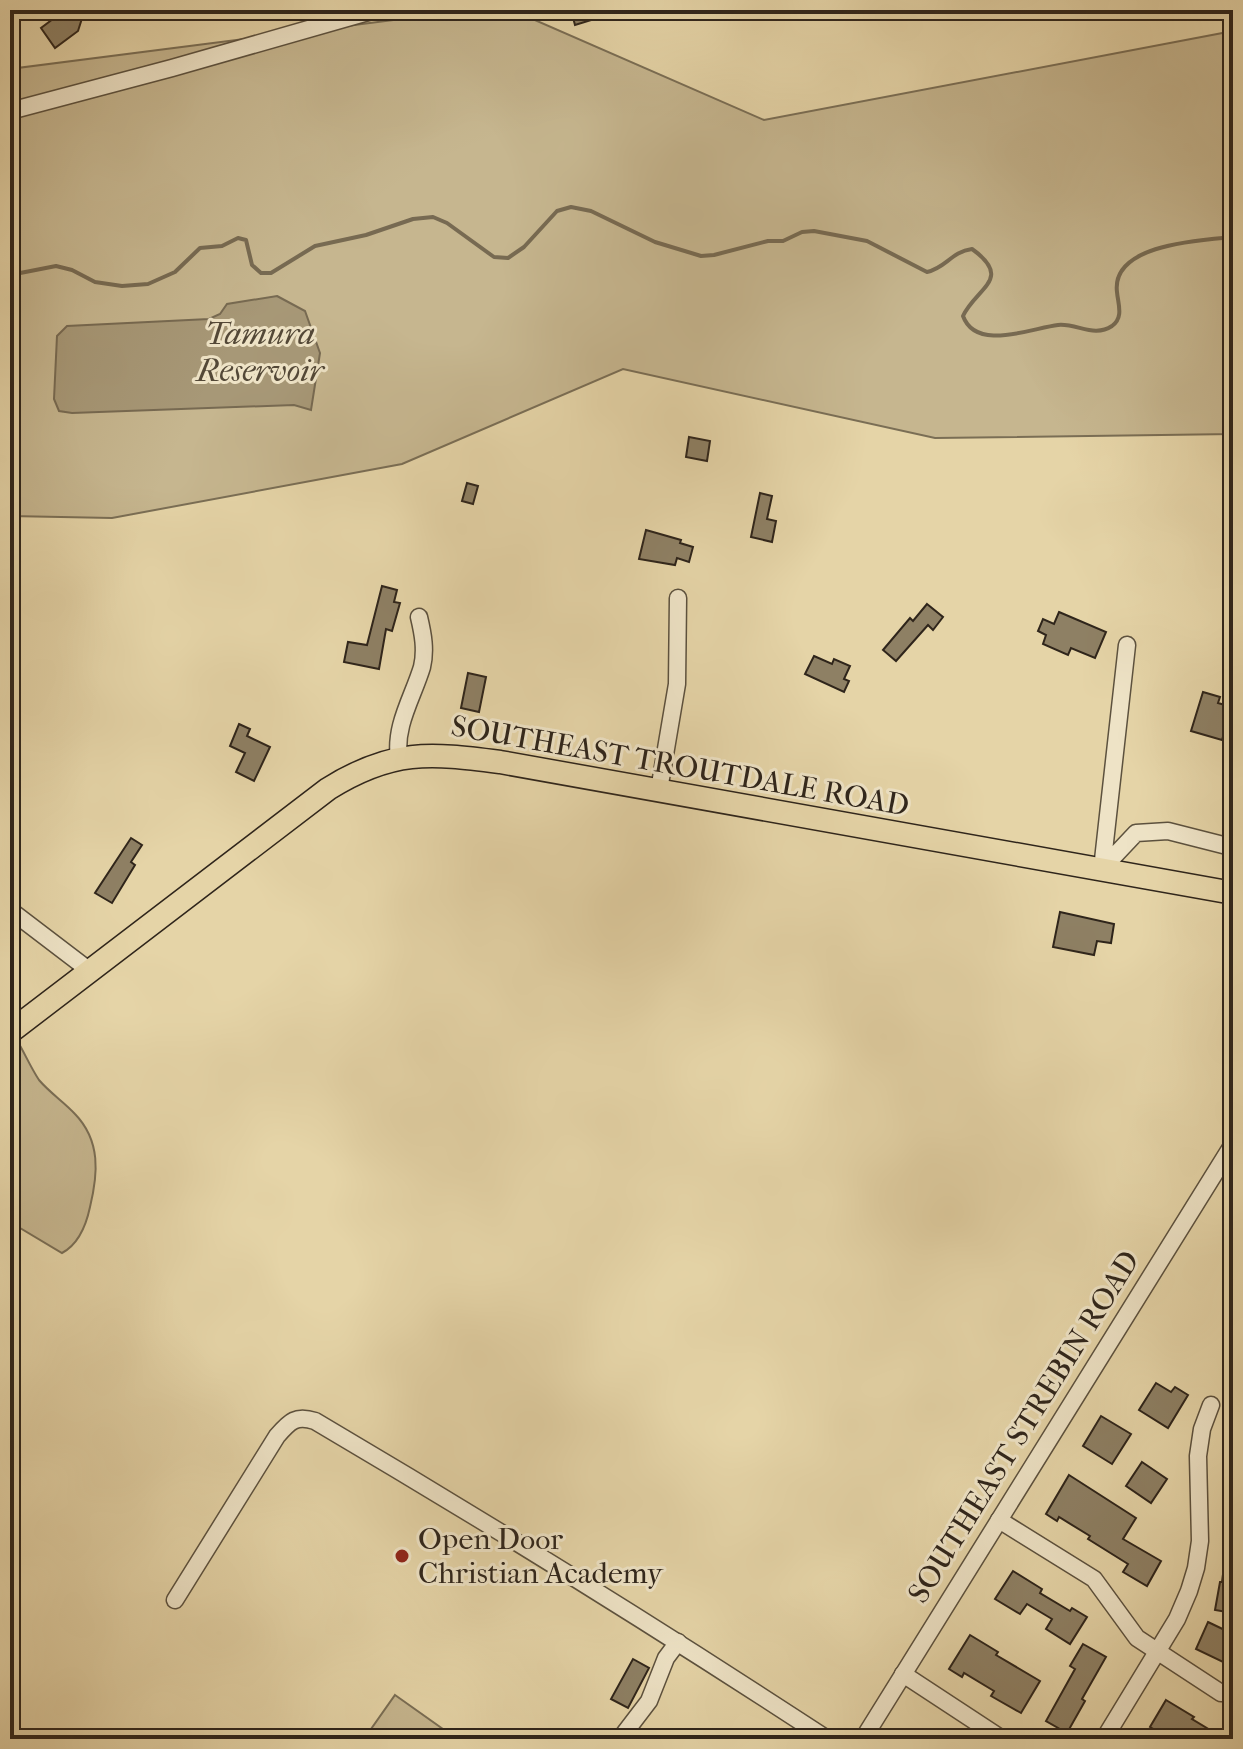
<svg xmlns="http://www.w3.org/2000/svg" width="1243" height="1749" font-family="'IM FELL French Canon',serif">
  <style>
    .green { fill: #c6b68f; stroke: #7a6e55; stroke-width: 2 }
    .water { fill: #a79877; stroke: #776a52; stroke-width: 2 }
    .lines { fill: none; stroke-linecap: round; stroke-linejoin: round }
    .stream { stroke: #776a52; stroke-width: 4 }
    .building { fill: #8e8064; stroke: #2f251b; stroke-width: 2 }
    .minor-casing { stroke: #5c513e; stroke-width: 19 }
    .major-casing { stroke: #2f251b; stroke-width: 25 }
    .minor { stroke: #eee3c6; stroke-width: 16 }
    .major { stroke: #e5d4a7; stroke-width: 22 }
    .poi-dot { fill: #8f2418; stroke: #eee3c6; stroke-width: 3 }
    .labels { text-anchor: middle; dominant-baseline: central; stroke-width: 6; stroke-linejoin: round; paint-order: stroke }
    .street-label { font-size: 30px; fill: #2f251b; stroke: #eee3c6 }
    .poi-label { font-size: 30px; fill: #2f251b; stroke: #eee3c6; text-anchor: start }
    .water-label { font-size: 32px; font-style: italic; fill: #534837; stroke: #eee3c6 }
  </style>
  <rect width="100%" height="100%" fill="#e5d4a7"/>
  <filter id="stains"><feTurbulence type="fractalNoise" baseFrequency=".0025" numOctaves="4"/><feColorMatrix values="0 0 0 0 .2 0 0 0 0 .09 0 0 0 0 .02 0 0 0 .5 -.17"/></filter>
  <radialGradient id="worn" r=".72"><stop offset=".6" stop-color="#630" stop-opacity="0"/><stop offset="1" stop-color="#630" stop-opacity=".3"/></radialGradient>
  <g class="green">
    <path d="M472,10h40l252,110 469,-89v403l-298,4 -312,-69 -221,95 -290,54 -102,-2v-447z"/>
    <path d="M18,1042c7,12 13,26 21,38 11,13 25,22 36,34 26,27 23,60 15,93 -4,19 -11,37 -28,46l-52,-31v-175z"/>
    <path d="M395,1695l62,44h-93z"/>
  </g>
  <path class="water" d="M277,296l28,15 15,42 -9,57 -17,-5 -222,8 -13,-2 -5,-12 3,-63 10,-10 142,-7 11,-5 7,-10z"/>
  <g class="lines">
    <path class="stream" d="M10,275l46,-9 16,4 23,12 27,4 26,-2 27,-12 25,-24 22,-2 16,-8 8,2 6,25 9,8h10l44,-27 51,-11 47,-16 20,-2 14,6 47,34 14,1 16,-11 33,-36 14,-4 20,4 64,31 46,14 13,-1 54,-14h15l19,-9 12,-1 53,10 60,31c19,-4 24,-20 45,-23 42,30 4,39 -9,67 13,36 69,12 95,9 19,-2 36,13 54,1 12,-9 6,-22 5,-34 -6,-48 84,-52 116,-55"/>
  </g>
  <g class="building">
    <path d="M65,10l19,2 -6,19 -23,17 -14,-20z"/>
    <path d="M571,10h43v3l-39,12z"/>
    <path d="M689,437l21,4 -3,20 -21,-4z"/>
    <path d="M467,483l11,3 -5,18 -11,-3z"/>
    <path d="M760,493l12,3 -5,23 9,2 -4,21 -21,-5z"/>
    <path d="M646,530l35,10 -1,3 13,4 -4,15 -12,-4 -2,7 -36,-6z"/>
    <path d="M382,586l15,4 -3,12 6,1 -8,28 -6,-2 -7,40 -35,-7 4,-20 19,3z"/>
    <path d="M927,604l16,13 -10,13 -5,-5 -32,36 -13,-11 27,-32 3,3z"/>
    <path d="M1059,612l47,20 -11,26 -24,-10 -3,7 -25,-11 3,-9 -8,-4 5,-12 11,5z"/>
    <path d="M814,656l18,8 2,-5 16,7 -6,13 5,2 -5,11 -39,-18z"/>
    <path d="M468,673l18,4 -7,35 -18,-4z"/>
    <path d="M1203,692l17,5 -2,6 14,4 -10,33 -31,-9z"/>
    <path d="M239,724l11,5 -3,7 23,11 -16,34 -18,-9 9,-19 -15,-7z"/>
    <path d="M131,838l11,7 -11,17 4,3 -23,38 -17,-10z"/>
    <path d="M1060,912l54,12 -3,19 -14,-2 -3,14 -41,-8z"/>
    <path d="M1156,1383l15,9 4,-5 13,8 -20,33 -29,-18z"/>
    <path d="M1101,1416l30,18 -19,30 -29,-18z"/>
    <path d="M1142,1462l25,17 -16,24 -25,-17z"/>
    <path d="M1069,1475l67,43 -13,21 38,22 -14,25 -24,-14 5,-8 -40,-25 2,-3 -31,-19 -2,4 -11,-7z"/>
    <path d="M1225,1558l8,1v54l-18,-3 5,-28h2z"/>
    <path d="M1013,1571l29,18 -2,4 30,18 2,-3 15,9 -17,27 -24,-15 6,-10 -25,-15 -7,10 -25,-15z"/>
    <path d="M1208,1622l25,12v7l-10,21 -27,-13z"/>
    <path d="M970,1635l28,17 -2,3 44,26 -19,32 -30,-17 3,-5 -30,-18 -2,4 -13,-8z"/>
    <path d="M1083,1644l23,13 -24,42 3,2 -18,32 -21,-12 29,-52 -5,-3z"/>
    <path d="M633,1659l16,9 -21,40 -17,-9z"/>
    <path d="M1166,1700l28,17 -2,2 33,20h-54l-21,-12z"/>
  </g>
  <g class="lines">
    <defs>
      <g id="minor">
        <path d="M10,111l162,-43 203,-58"/>
        <path d="M1127,645l-25,224 34,-36 32,-2 63,16 2,-2"/>
        <path d="M399,758c-5,-32 14,-61 23,-91 4,-17 1,-33 -3,-50"/>
        <path d="M659,790l18,-106 1,-86"/>
        <path d="M10,910l80,61"/>
        <path d="M999,1520l95,59 43,59 84,55"/>
        <path d="M175,1600l102,-164c13,-15 19,-21 38,-15 173,102 344,208 512,318"/>
        <path d="M903,1674l99,65"/>
        <path d="M620,1739l29,-38 17,-43 12,-16"/>
        <path d="M863,1739l370,-595"/>
        <path d="M1104,1739l73,-120 12,-28 7,-23 4,-27 -2,-85 4,-27 9,-24"/>
      </g>
      <path id="major" d="M10,1032l318,-243c64,-40 101,-36 172,-27l733,131"/>
    </defs>
    <use href="#minor" class="minor-casing"/>
    <use href="#major" class="major-casing"/>
    <use href="#minor" class="minor"/>
    <use href="#major" class="major"/>
  </g>
  <circle class="poi-dot" cx="402" cy="1556" r="8"/>
  <g class="labels">
    <g class="street-label">
      <text transform="translate(680 766) rotate(10)">SOUTHEAST TROUTDALE ROAD</text>
      <text transform="translate(1024 1427) rotate(-58)">SOUTHEAST STREBIN ROAD</text>
    </g>
    <g class="poi-label">
      <text x="418" y="1539">Open Door<tspan x="418" dy="34">Christian Academy</tspan></text>
    </g>
    <g class="water-label">
      <text x="260" y="333">Tamura<tspan x="260" dy="37">Reservoir</tspan></text>
    </g>
  </g>
  <rect width="1243" height="1749" fill="none" stroke="#e5d4a7" stroke-width="40"/>
  <rect x="12" y="12" width="1219" height="1725" fill="none" stroke="#2f251b" stroke-width="4"/>
  <rect x="20" y="20" width="1203" height="1709" fill="none" stroke="#2f251b" stroke-width="2"/>
  <rect width="100%" height="100%" filter="url(#stains)"/>
  <rect width="100%" height="100%" fill="url(#worn)"/>
</svg>
